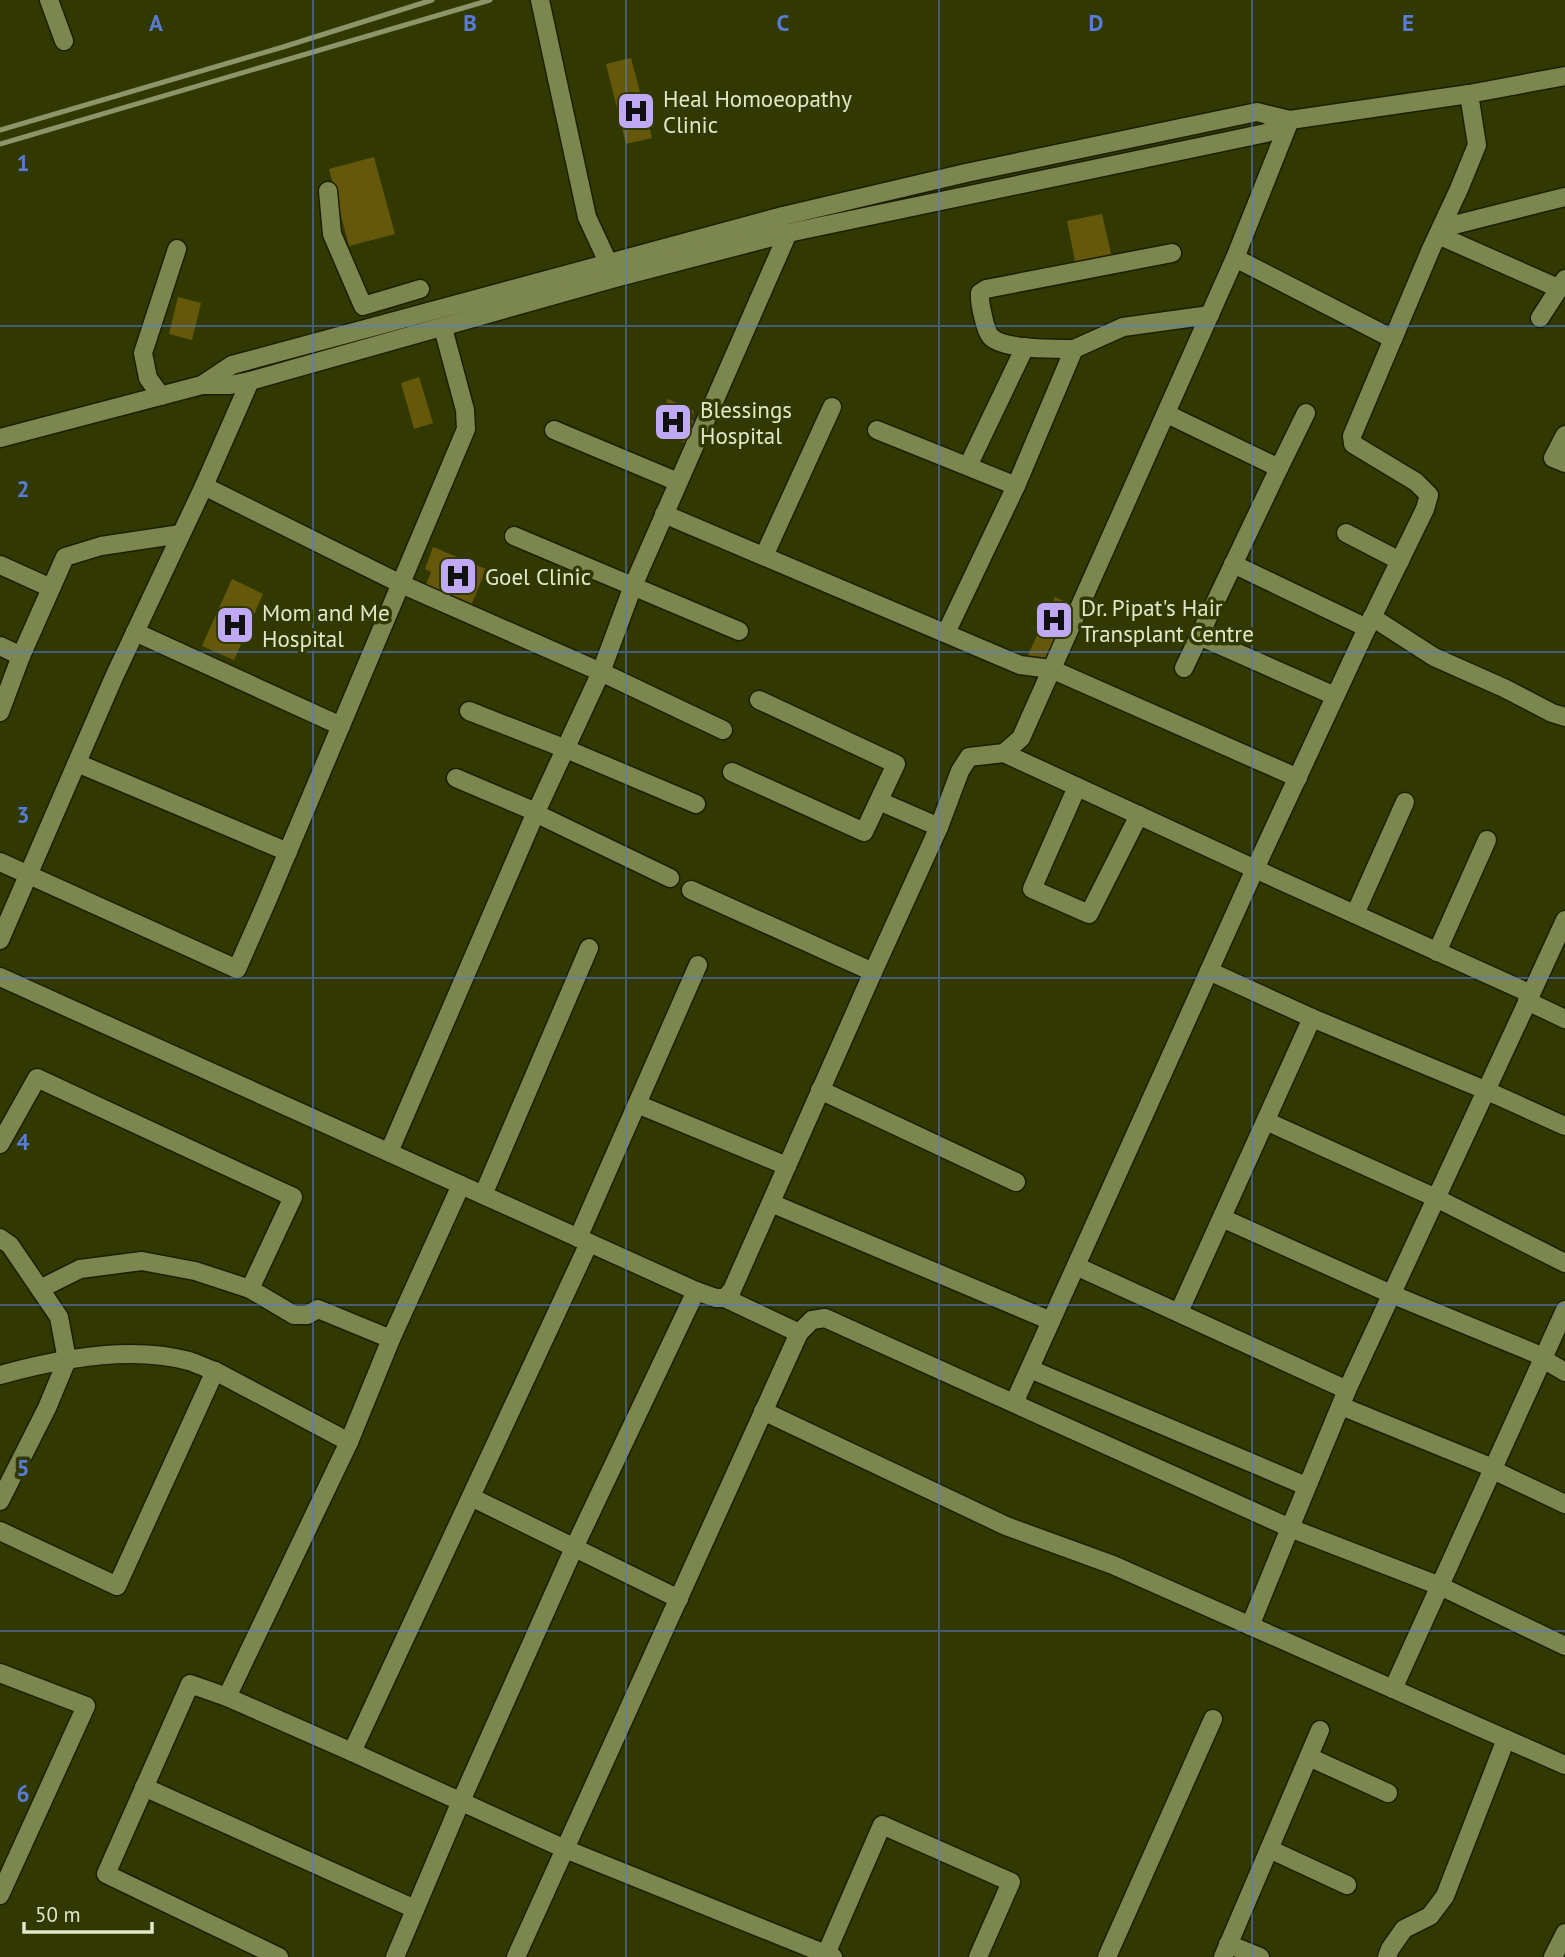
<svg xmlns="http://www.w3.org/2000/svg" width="1565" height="1957" font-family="'PT Sans',sans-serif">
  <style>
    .building { fill: #66580a }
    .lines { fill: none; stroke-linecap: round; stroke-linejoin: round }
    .minor-casing { stroke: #1b1f03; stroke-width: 21 }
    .minor { stroke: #7c864f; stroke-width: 18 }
    .rail { stroke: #8d9469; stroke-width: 5 }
    .grid { fill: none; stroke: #587cd4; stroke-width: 2; stroke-opacity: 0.55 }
    .labels { text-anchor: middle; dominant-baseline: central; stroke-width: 7; stroke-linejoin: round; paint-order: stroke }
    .poi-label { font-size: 23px; fill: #e1e7ca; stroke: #323900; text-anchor: start }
    .grid-label { font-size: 23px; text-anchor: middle; font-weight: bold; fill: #587cd4; stroke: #323900; stroke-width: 7; stroke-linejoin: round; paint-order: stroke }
  </style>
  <rect width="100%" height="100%" fill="#323900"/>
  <g class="building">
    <path d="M631,58l21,80 -26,6 -20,-80z"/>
    <path d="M374,157l21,77 -46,12 -20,-77z"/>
    <path d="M1102,214l10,44 -36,8 -9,-45z"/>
    <path d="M178,297l23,6 -9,37 -23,-6z"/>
    <path d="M419,377l14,46 -19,6 -13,-46z"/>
    <path d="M668,399l26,12 -4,8 8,4 -11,21 -33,-16z"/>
    <path d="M433,547l53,22 -15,37 -46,-19 6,-15 -6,-3z"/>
    <path d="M232,579l31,15 -29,66 -32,-14z"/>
    <path d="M1055,597l17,8 -30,62 -16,-8z"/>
  </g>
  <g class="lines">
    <defs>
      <g id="minor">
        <path d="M49,0l15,41"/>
        <path d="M540,0l47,217 25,54"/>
        <path d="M328,191l4,43 31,72 57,-17"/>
        <path d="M1442,228l123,-31"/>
        <path d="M1438,235l120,53"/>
        <path d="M1235,258l158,81"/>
        <path d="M1540,318l25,-39"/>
        <path d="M1074,349c-19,0 -69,1 -83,-12 -6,-6 -12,-36 -11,-44l6,-4 186,-36"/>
        <path d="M202,385l30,-20 551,-149 183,-43 291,-61 33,8"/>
        <path d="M161,396l-13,-18 -5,-25 34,-104"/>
        <path d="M1167,414l112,54 -95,200"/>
        <path d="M554,430l124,52"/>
        <path d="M877,430l139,56"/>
        <path d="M1565,435l-12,23 12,5"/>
        <path d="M0,438l202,-53h28l20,-4 365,-103 173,-45 478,-100 24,-13 179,-26 96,-18"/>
        <path d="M968,466l57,-119"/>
        <path d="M1279,468l27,-55"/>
        <path d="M204,486l197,98 200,88 122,58"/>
        <path d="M664,514l356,151 31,4 247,109"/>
        <path d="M1346,533l54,28"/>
        <path d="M514,536l225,95"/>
        <path d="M764,556l68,-149"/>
        <path d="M1233,564l134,64"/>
        <path d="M0,565l51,23"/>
        <path d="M1372,617l62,40 70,31 48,25 13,4"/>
        <path d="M135,632l206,94"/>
        <path d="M946,633l70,-147 58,-137 49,-22 87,-12"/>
        <path d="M1199,636l136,60"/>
        <path d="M0,646l21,10"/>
        <path d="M469,711l97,38 130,55"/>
        <path d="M0,712l21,-56 44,-99 36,-11 80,-12"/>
        <path d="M1004,753l251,116 -241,534"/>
        <path d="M77,763l211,89"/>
        <path d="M732,772l132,60 32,-68 -137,-64"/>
        <path d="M456,778l80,34 -1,1 135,65"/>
        <path d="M1077,787l-45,102 57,25 50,-99"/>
        <path d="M879,801l60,26"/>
        <path d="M0,862l237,107 30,-68 199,-472 -1,-19 -22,-82"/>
        <path d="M691,890l182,82"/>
        <path d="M1355,914l50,-112"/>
        <path d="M0,940l114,-263 90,-191 46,-105"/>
        <path d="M1437,952l50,-112"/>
        <path d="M1209,971l103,47 173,72 80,36"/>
        <path d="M0,977l696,314 20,7h9l7,-8 141,-318 66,-145 21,-56 9,-14 35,-4 17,-15 214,-480 55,-138"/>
        <path d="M1531,994l34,-74"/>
        <path d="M1527,1001l38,18"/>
        <path d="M820,1090l196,92"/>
        <path d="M637,1104l150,62"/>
        <path d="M1266,1121l170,77 129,65"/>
        <path d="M0,1144l37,-66 256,119 -43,92 -55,-18 -53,-10 -62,8 -40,20"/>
        <path d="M389,1152l147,-340 65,-140 32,-86 155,-353"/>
        <path d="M483,1195l106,-247"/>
        <path d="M771,1203l280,118"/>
        <path d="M1222,1218l169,76 153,63 -1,2 22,13"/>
        <path d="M0,1238l10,7 49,72 8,43 -20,48 -47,93"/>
        <path d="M578,1238l120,-273"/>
        <path d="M589,1243l-237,509 213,97 268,108"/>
        <path d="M1076,1266l271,124"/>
        <path d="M250,1289l44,26h13l11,-6 73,30"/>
        <path d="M1179,1312l133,-294"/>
        <path d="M799,1333l13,-13 13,-2 465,210 57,-138 184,-396 -276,-125 112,-241 58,-119 4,-14 -13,-13 -63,-38 -1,-8 79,-187 28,-60 18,-44 -8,-51"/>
        <path d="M1030,1369l276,117"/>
        <path d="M215,1371l134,71"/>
        <path d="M0,1375c57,-16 131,-30 189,-14 9,3 17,7 26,10l-98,215 -117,-55"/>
        <path d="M1341,1406l152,62v2l72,34"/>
        <path d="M763,1411l243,115 107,39 393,174 -61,157 -15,20 -26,13 -14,20 -3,8"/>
        <path d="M471,1497l208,102"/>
        <path d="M1250,1626l40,-98 150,58 125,60"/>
        <path d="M0,1673l86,33 -86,189"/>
        <path d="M1393,1689l172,-379"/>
        <path d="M227,1697l-37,-13 -84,190 173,83"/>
        <path d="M1506,1739l59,26"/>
        <path d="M352,1752l-125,-55 122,-255 42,-103 70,-154"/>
        <path d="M1309,1757l79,36"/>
        <path d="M144,1787l271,122"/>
        <path d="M1269,1849l78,36"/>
        <path d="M1228,1944l32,13"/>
        <path d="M826,1954l56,-129 129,57 -33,75"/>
        <path d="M395,1957l66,-156 113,-253 122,-257"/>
        <path d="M516,1957l283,-624 -74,-35"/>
        <path d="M1107,1957l106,-238"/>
        <path d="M1223,1957l97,-227"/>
        <path d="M1553,1957l12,-24"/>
      </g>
    </defs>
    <use href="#minor" class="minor-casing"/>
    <use href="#minor" class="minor"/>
    <g class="rail">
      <path d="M0,130l283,-83 149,-47"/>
      <path d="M0,144l490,-144"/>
    </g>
  </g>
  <path class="grid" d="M313,0v1957M626,0v1957M939,0v1957M1252,0v1957M0,326h1565M0,652h1565M0,978h1565M0,1305h1565M0,1631h1565"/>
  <defs>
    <symbol id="hospital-square" viewBox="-11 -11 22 22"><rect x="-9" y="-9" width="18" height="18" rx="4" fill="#bfa9f4" stroke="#323900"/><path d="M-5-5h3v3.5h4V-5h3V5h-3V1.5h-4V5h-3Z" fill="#111"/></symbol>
  </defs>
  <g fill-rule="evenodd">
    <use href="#hospital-square" x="614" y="89" width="44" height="44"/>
    <use href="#hospital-square" x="651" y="400" width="44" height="44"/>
    <use href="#hospital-square" x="436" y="554" width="44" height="44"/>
    <use href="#hospital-square" x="1032" y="598" width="44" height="44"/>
    <use href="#hospital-square" x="213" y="603" width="44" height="44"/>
  </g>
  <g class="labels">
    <g class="poi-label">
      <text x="663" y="98">Heal Homoeopathy<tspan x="663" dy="26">Clinic</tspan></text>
      <text x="700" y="409">Blessings<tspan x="700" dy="26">Hospital</tspan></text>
      <text x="485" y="576">Goel Clinic</text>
      <text x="1081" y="607">Dr. Pipat's Hair<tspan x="1081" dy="26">Transplant Centre</tspan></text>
      <text x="262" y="612">Mom and Me<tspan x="262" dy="26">Hospital</tspan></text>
    </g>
  </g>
  <g class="grid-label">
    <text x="156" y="31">A</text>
    <text x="470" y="31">B</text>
    <text x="783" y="31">C</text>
    <text x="1096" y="31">D</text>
    <text x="1408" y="31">E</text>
    <text x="23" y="171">1</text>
    <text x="23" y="497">2</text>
    <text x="23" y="823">3</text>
    <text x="23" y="1150">4</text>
    <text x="23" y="1476">5</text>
    <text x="23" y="1802">6</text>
  </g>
  <path d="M24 1922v10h128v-10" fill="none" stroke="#e1e7ca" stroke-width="3.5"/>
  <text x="35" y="1922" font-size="21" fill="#e1e7ca" stroke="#323900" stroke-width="5" paint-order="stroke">50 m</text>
</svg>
